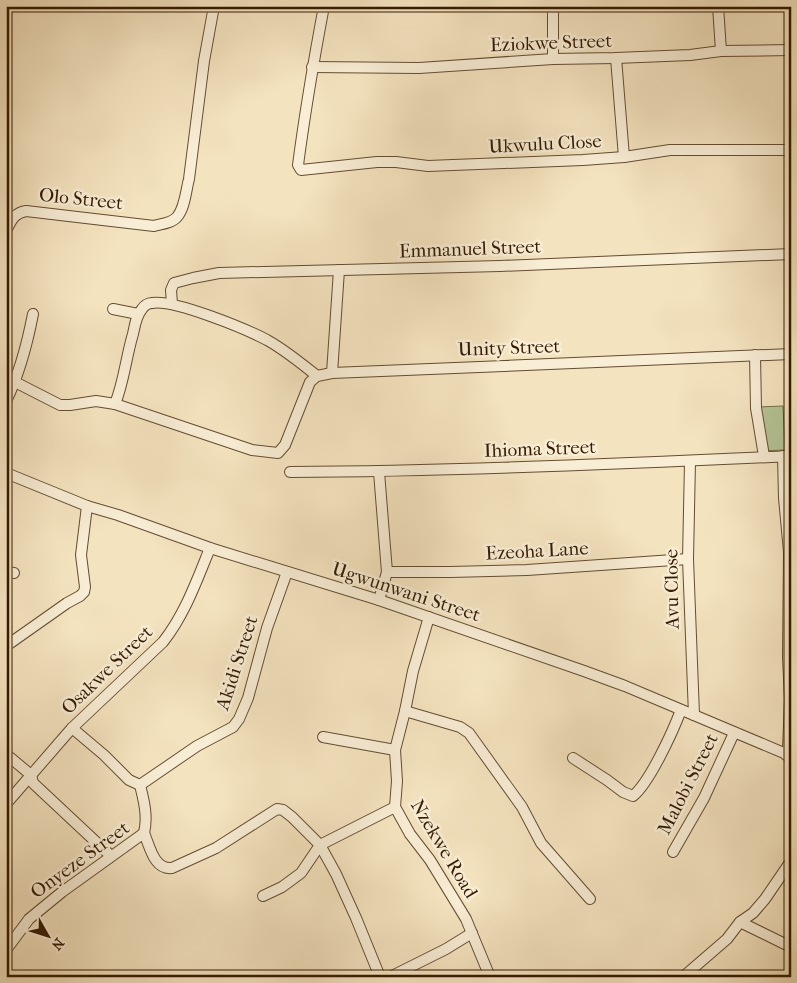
<svg xmlns="http://www.w3.org/2000/svg" width="797" height="983" font-family="'IM FELL French Canon',serif">
  <style>
    .green { fill: #b5c596; stroke: #74704b }
    .lines { fill: none; stroke-linecap: round; stroke-linejoin: round }
    .minor-casing { stroke: #644c30; stroke-width: 12 }
    .minor { stroke: #f8edd5; stroke-width: 10 }
    .labels { text-anchor: middle; dominant-baseline: central; stroke-width: 5; stroke-linejoin: round; paint-order: stroke }
    .street-label { font-size: 19px; fill: #341a00; stroke: #f8edd5 }
  </style>
  <rect width="100%" height="100%" fill="#f4e3bf"/>
  <filter id="stains"><feTurbulence type="fractalNoise" baseFrequency=".004" numOctaves="4"/><feColorMatrix values="0 0 0 0 .2 0 0 0 0 .09 0 0 0 0 .02 0 0 0 .5 -.17"/></filter>
  <radialGradient id="worn" r=".72"><stop offset=".6" stop-color="#630" stop-opacity="0"/><stop offset="1" stop-color="#630" stop-opacity=".3"/></radialGradient>
  <path class="green" d="M783,406l2,44 -25,1 -2,-44z"/>
  <g class="lines">
    <defs>
      <g id="minor">
        <path d="M324,6c-10,53 -19,106 -26,159l3,5 76,-8h19l32,4 155,-6 41,-3 46,-7h121"/>
        <path d="M553,6v53"/>
        <path d="M718,6l3,45"/>
        <path d="M616,58l8,99"/>
        <path d="M312,67l107,1 134,-9 63,-1 74,-3 31,-4 70,-1"/>
        <path d="M6,231c5,-10 8,-18 20,-20l128,15c7,-2 18,-3 23,-9 8,-9 9,-27 12,-38l15,-118 10,-55"/>
        <path d="M172,304l-1,-14 3,-7 19,-5 26,-5 281,-7 291,-12"/>
        <path d="M113,309l25,5"/>
        <path d="M755,355l1,53 8,48"/>
        <path d="M332,373l7,-103"/>
        <path d="M15,382l45,23h10l26,-4 19,3 137,46 26,3 7,-8 25,-63 7,-6 15,-3 459,-19"/>
        <path d="M6,401c14,-28 21,-56 27,-87"/>
        <path d="M115,404c9,-22 11,-47 18,-70 2,-9 3,-18 9,-25 2,-3 6,-6 10,-6 22,-4 94,26 115,37 18,10 34,23 50,36"/>
        <path d="M783,456l1,42 5,54 -1,105 2,42 -2,51 -2,5"/>
        <path d="M690,462l-2,97 6,156"/>
        <path d="M290,472c167,-1 334,-8 501,-16"/>
        <path d="M379,472l8,100 -8,28"/>
        <path d="M6,473l81,33 31,9 92,33 169,52 205,71 41,15 166,70"/>
        <path d="M6,572l8,1"/>
        <path d="M387,572h63l77,-2 161,-11"/>
        <path d="M429,617l-16,54 -8,40 -10,39 2,31 -2,26 15,27 20,26 36,59 24,58"/>
        <path d="M6,646l61,-43 13,-7 4,-4 1,-5 -4,-32 6,-49"/>
        <path d="M405,711l55,16 9,6 53,74 19,36 49,56"/>
        <path d="M72,728l32,27 25,25 11,5"/>
        <path d="M323,737l72,13"/>
        <path d="M6,754l25,21 2,8 78,73"/>
        <path d="M573,758l34,22 16,12 10,4c17,-14 40,-65 48,-86"/>
        <path d="M6,804l66,-76 91,-86c22,-28 34,-62 47,-94"/>
        <path d="M144,833c4,-16 0,-32 -4,-48l57,-39 36,-19 6,-8 9,-21 19,-70 20,-56"/>
        <path d="M673,852l31,-54 30,-65"/>
        <path d="M263,896l19,-9 19,-14 19,-28 75,-38"/>
        <path d="M740,922l51,25"/>
        <path d="M6,950l23,-31 33,-27 82,-59c6,14 10,37 28,35l44,-20 61,-39 6,1 9,7 28,28 16,29 20,44 24,59"/>
        <path d="M390,977l56,-28 26,-16"/>
        <path d="M683,977l44,-38 13,-17 13,-9 12,-14 26,-38"/>
      </g>
    </defs>
    <use href="#minor" class="minor-casing"/>
    <use href="#minor" class="minor"/>
  </g>
  <g class="labels">
    <g class="street-label">
      <text transform="translate(551 43) rotate(-2)">Eziokwe Street</text>
      <text transform="translate(545 144) rotate(-3)">Ukwulu Close</text>
      <text transform="translate(81 199) rotate(6)">Olo Street</text>
      <text transform="translate(470 249) rotate(-2)">Emmanuel Street</text>
      <text transform="translate(509 348) rotate(-2)">Unity Street</text>
      <text transform="translate(540 449) rotate(-2)">Ihioma Street</text>
      <text transform="translate(537 551) rotate(-3)">Ezeoha Lane</text>
      <text transform="translate(672 589) rotate(-91)">Avu Close</text>
      <text transform="translate(406 592) rotate(18)">Ugwunwani Street</text>
      <text transform="translate(237 663) rotate(-72)">Akidi Street</text>
      <text transform="translate(107 670) rotate(-44)">Osakwe Street</text>
      <text transform="translate(688 784) rotate(-63)">Malobi Street</text>
      <text transform="translate(444 849) rotate(59)">Nzekwe Road</text>
      <text transform="translate(80 860) rotate(-36)">Onyeze Street</text>
    </g>
  </g>
  <rect width="797" height="983" fill="none" stroke="#f4e3bf" stroke-width="25"/>
  <rect x="8" y="8" width="782" height="968" fill="none" stroke="#341a00" stroke-width="2.5"/>
  <rect x="12" y="12" width="772" height="958" fill="none" stroke="#341a00"/>
  <g transform="translate(48 936) rotate(129)" stroke="#f8edd5" stroke-width="4" paint-order="stroke">
  <path d="M0-4L9 19L0 12L-9 19Z" fill="#341a00"/>
  <text y="-8" font-size="14" font-weight="bold" text-anchor="middle" fill="#341a00">N</text>
  </g>
  <rect width="100%" height="100%" filter="url(#stains)"/>
  <rect width="100%" height="100%" fill="url(#worn)"/>
</svg>
